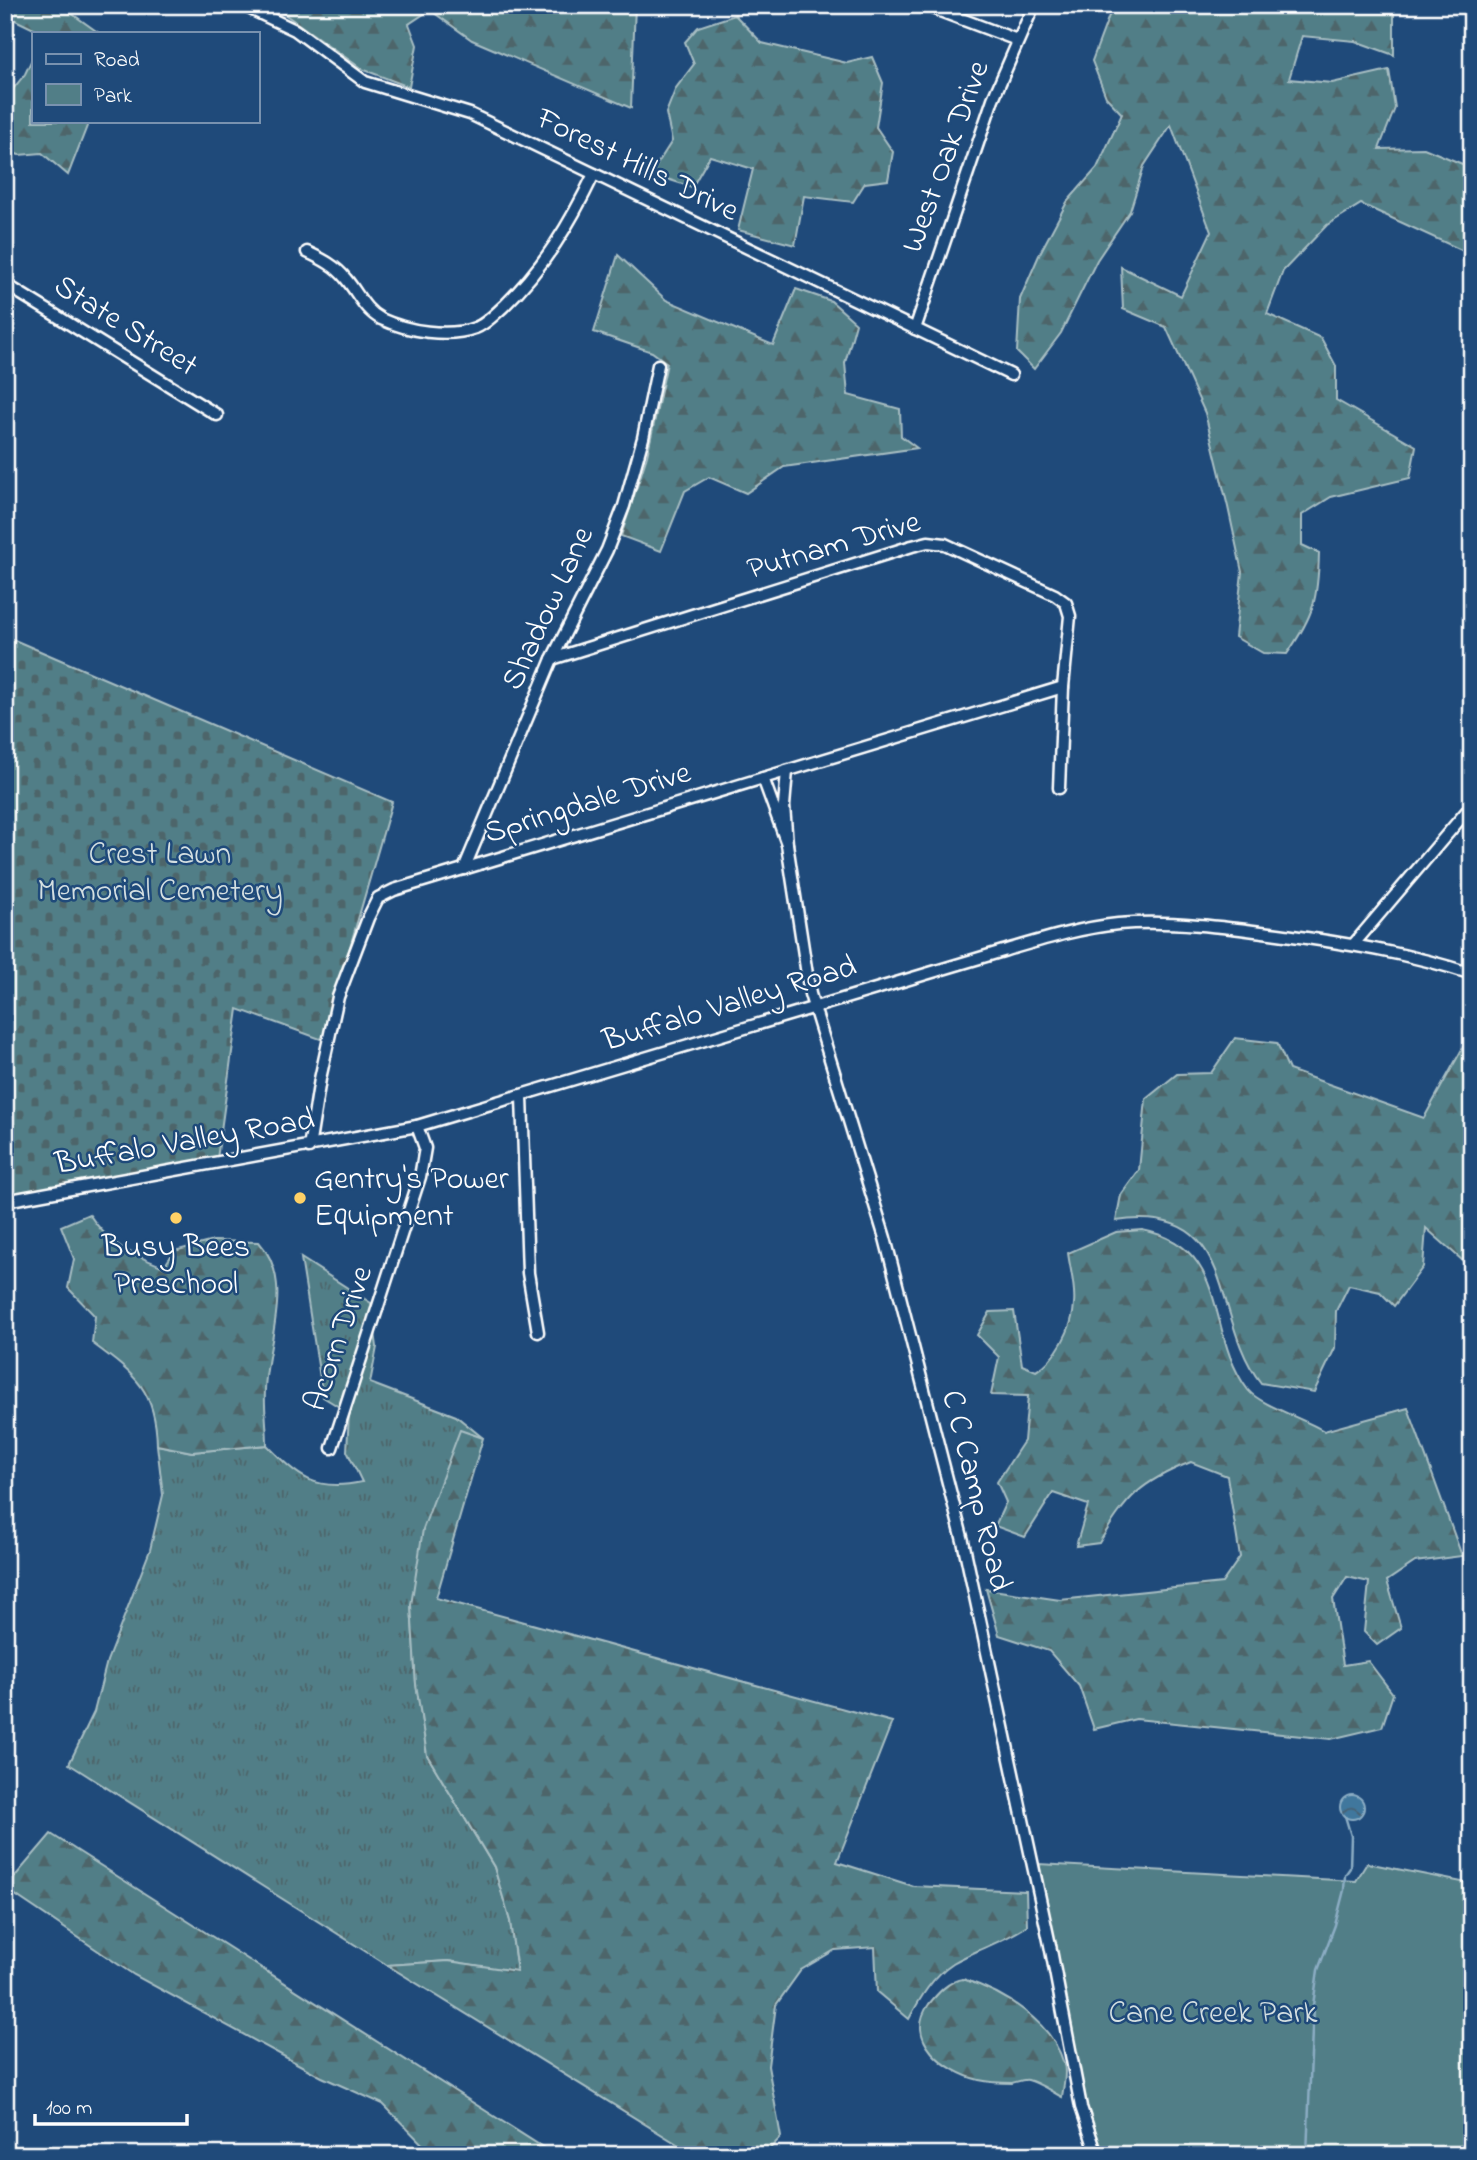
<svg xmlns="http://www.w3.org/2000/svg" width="1477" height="2160" font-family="'Indie Flower',sans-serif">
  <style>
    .grass { fill: url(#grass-tufts); stroke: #a8bec3; stroke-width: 2 }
    .forest { fill: url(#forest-firs); stroke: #a8bec3; stroke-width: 2 }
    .cemetery { fill: url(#cemetery-stones); stroke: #a8bec3; stroke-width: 2 }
    .park { fill: #517e87; stroke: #a8bec3; stroke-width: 2 }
    .water { fill: url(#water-waves); stroke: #8cadc4; stroke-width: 2 }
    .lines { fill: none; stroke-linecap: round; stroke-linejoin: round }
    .stream { stroke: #8cadc4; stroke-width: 2.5 }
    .minor-casing { stroke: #fff; stroke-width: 15 }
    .minor { stroke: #1f4a7a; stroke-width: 10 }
    .poi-dot { fill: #ffd166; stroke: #1f4a7a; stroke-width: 2.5 }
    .labels { text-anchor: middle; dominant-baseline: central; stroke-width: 5; stroke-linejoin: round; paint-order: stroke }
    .street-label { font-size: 32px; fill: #fff; stroke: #1f4a7a }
    .park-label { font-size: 32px; fill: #d4dfe1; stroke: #1f4a7a }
    .poi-label { font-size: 32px; fill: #fff; stroke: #1f4a7a; text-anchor: start }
  </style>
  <defs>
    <pattern id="grass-tufts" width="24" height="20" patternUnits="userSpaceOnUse" patternTransform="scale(1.75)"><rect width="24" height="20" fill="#517e87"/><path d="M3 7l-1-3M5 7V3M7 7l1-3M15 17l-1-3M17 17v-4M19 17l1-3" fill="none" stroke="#4e656a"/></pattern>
    <pattern id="forest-firs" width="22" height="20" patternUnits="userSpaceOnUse" patternTransform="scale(1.75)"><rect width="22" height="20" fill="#517e87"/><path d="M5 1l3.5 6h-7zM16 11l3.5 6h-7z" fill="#4e656a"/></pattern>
    <pattern id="cemetery-stones" width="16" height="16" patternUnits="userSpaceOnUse" patternTransform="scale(1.75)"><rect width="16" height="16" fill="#517e87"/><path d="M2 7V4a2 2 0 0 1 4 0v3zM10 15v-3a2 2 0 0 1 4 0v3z" fill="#4e656a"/></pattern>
    <pattern id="water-waves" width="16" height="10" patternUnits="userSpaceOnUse" patternTransform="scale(1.75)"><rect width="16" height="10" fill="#40779d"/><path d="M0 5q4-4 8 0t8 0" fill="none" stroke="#475f70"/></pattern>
  </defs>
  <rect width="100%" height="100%" fill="#1f4a7a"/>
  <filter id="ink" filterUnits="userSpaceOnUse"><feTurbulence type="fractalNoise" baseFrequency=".0143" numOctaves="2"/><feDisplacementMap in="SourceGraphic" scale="14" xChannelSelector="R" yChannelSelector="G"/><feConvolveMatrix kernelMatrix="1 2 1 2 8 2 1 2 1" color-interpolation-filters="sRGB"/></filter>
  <g filter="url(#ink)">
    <path class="grass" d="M301,1258l70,45 6,44 -7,36 86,33 27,22 -22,-7 -50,174 5,79 11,71 67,112 16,54 7,51 -69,-11 -61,4 -318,-201 25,-52 13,-51 43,-111 13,-55 -6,-50 35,7 75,-7c32,33 48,47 95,37l-15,-31 2,-38 -26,-16z"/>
    <g class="forest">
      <path d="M5,5h61l-2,3 35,25h-57l-37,-18z"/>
      <path d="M265,5h370l-4,103 -159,-68 -42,-30 -21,14 8,21 -8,42 -47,-18 -79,-56z"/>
      <path d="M1113,5h281v50l-39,-14 -53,-5 -13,43 43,4 57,-13 6,38 -16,41 45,-1 48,20v87l-111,-51 -34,21 -44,46 -16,43 54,24 15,28v34l80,46 -6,32 -79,19 -29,18v30l17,8c-1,46 -5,62 -32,101l-24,-1 -28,-16 7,-65 -14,-65 -23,-94 -39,-86 -43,-18 -2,-42 60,29 30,-64 -40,-107 -27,41 -14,45 -33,49 -36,73 -27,36 -17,-17 3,-53 20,-46 27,-51 30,-34 25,-54 -16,-17 -14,-36z"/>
      <path d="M735,15l27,28 85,20 25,-6 11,26 -7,44 17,25 -5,28 -23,3 -12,19 -49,-6 -9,49 -57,-15 15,-61 -43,-13 -18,31 -41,-13 21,-33 -6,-28 10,-25 18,-24 -9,-22 13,-15z"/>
      <path d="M33,57v64h56l-21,54 -26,-22 -23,2 -14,-5v-51l20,-25z"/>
      <path d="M618,255l48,45 107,45 23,-56 35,12 25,22 -11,40 3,32 52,14 1,27 16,12 -133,19 -38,26 -37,-16 -24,14 -24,60 -40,-15 26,-80 20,-93 -15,-11 -58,-20z"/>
      <path d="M1472,1031v238l-46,-41 -3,39 -29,39 -14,-14 -31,-7 -13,26 -1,37 -21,44 -53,-9c-52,-65 -20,-181 -145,-162l5,-26 18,-25 7,-71 31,-25 34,-1 24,-35 42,5 12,27 135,48z"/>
      <path d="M89,1214c20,31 42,40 75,53l10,-16 39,-10 46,1c37,41 7,101 6,148 -1,18 2,37 2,55l-75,7 -35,-7c-1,-56 -23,-71 -65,-102l3,-27 -27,-28 6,-29 -13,-33z"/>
      <path d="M1142,1230c90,17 62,102 106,160 12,15 57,29 76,41l84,-23 54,148 -47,6 -28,19 14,47 -24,17 -13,-13 5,-50 -22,-5 -14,22 10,66 25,-4 25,33 -11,33 -51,12 -195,-20 -42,10 -15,-43 -30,-35 -50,-16 -13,-46 74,11 162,-17 18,-26 -13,-81 -36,-14c-51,20 -64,35 -92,81l-23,3 12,-41 -35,-12 -28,44 -30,-11 11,-24 -9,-20 27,-41 4,-45 -37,-1 8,-38 -22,-22 13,-23 24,-1 8,54 14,6c20,-11 37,-43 38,-67 2,-16 -4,-35 -6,-51l48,-21z"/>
      <path d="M460,1430l23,8 -47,160 456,124 -55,140 76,24 113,5 1,35c-25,17 -50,23 -74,37 -20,13 -33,35 -44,56l-32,-27 -2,-45 -40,3 -34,20 -25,35 -8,61 13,71 -17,18h-69l-308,-190 61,-4 69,10 -7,-50 -16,-54 -67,-112 -11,-71 -5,-79 12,-76z"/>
      <path d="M51,1834l504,321h-122l-50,-51 -61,-27 -188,-102 -129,-87z"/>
      <path d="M963,1979c40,13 89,42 101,85 3,10 -1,24 -2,33 -10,-5 -24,-15 -34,-17 -5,-1 -11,2 -16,3 -10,0 -24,-1 -33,-3 -33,-8 -76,-40 -50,-76 9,-11 19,-23 34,-25z"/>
    </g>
    <path class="cemetery" d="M5,636l387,166 -69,238 -85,-31 -21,150 -212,37z"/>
    <path class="park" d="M1367,1863l105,21v271h-368l-13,-29 -52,-262 317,17z"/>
    <circle class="water" cx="1352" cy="1807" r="12"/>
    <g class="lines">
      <path class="stream" d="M1307,2155l6,-150 5,-35 17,-45 9,-35 1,-15 5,-7 1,-32 -6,-20"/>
      <defs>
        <g id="minor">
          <path d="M242,5l53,25 70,52 105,32 541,261"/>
          <path d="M924,5l93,35"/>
          <path d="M307,252c15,7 29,14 39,27 12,14 18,31 35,40 26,12 67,19 94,9 10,-3 21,-15 29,-22 40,-39 66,-82 90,-132"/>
          <path d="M5,284l212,131"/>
          <path d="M915,329l78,-230 41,-94"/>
          <path d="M552,659l360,-113 16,-4 17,2 110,51 11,8 4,13 -7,71 -4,101"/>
          <path d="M763,778l24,66 -3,-38 3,-35"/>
          <path d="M787,844l23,150 75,244 78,303 87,404 31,162 16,48"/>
          <path d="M464,869l88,-210 55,-109 17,-44 19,-68 15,-73"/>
          <path d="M1353,945l119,-140"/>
          <path d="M522,1097l6,176 10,59"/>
          <path d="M309,1148l11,-69 18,-82 30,-79 10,-20 16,-8 669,-203"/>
          <path d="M5,1201l412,-75 586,-175c38,-11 76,-23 115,-27 53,-4 107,3 160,10 66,9 131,19 194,40"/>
          <path d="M332,1448l88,-271 5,-29 -8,-22"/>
        </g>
      </defs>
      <use href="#minor" class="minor-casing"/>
      <use href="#minor" class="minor"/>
    </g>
  </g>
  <g class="poi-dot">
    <circle cx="300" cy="1198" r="7"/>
    <circle cx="176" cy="1218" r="7"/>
  </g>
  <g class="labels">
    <g class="street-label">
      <text transform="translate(947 157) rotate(-70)">West Oak Drive</text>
      <text transform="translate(637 166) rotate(26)">Forest Hills Drive</text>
      <text transform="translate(125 327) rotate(32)">State Street</text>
      <text transform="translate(834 547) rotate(-16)">Putnam Drive</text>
      <text transform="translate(549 609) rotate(-65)">Shadow Lane</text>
      <text transform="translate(588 804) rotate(-17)">Springdale Drive</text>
      <text transform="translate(730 1005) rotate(-17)">Buffalo Valley Road</text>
      <text transform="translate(185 1143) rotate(-10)">Buffalo Valley Road</text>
      <text transform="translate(340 1339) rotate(-71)">Acorn Drive</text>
      <text transform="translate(975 1491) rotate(76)">C C Camp Road</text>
    </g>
    <g class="park-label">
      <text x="160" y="855">Crest Lawn<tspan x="160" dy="37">Memorial Cemetery</tspan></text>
      <text x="1213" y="2014">Cane Creek Park</text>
    </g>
    <g class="poi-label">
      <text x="314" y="1180">Gentry's Power<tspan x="314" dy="37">Equipment</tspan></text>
      <text x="176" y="1248" text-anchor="middle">Busy Bees<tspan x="176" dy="37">Preschool</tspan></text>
    </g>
  </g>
  <rect width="1477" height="2160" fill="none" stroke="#1f4a7a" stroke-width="28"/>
  <rect x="14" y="14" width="1449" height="2132" fill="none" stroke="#fff" stroke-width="2.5" filter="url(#ink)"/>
  <rect x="32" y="32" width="228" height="91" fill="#1f4a7a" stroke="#7992af" stroke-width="2"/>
  <rect x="46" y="54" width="35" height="10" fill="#1f4a7a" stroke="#7992af" stroke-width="2"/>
  <text x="94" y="66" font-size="21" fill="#ffffff">Road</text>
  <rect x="46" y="84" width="35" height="21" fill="#517e87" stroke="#7992af" stroke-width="2"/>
  <text x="94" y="102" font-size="21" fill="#ffffff">Park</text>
  <path d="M35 2114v10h152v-10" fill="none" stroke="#ffffff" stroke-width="3.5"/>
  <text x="46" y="2114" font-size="21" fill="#ffffff" stroke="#1f4a7a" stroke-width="5" paint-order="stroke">100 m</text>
</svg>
